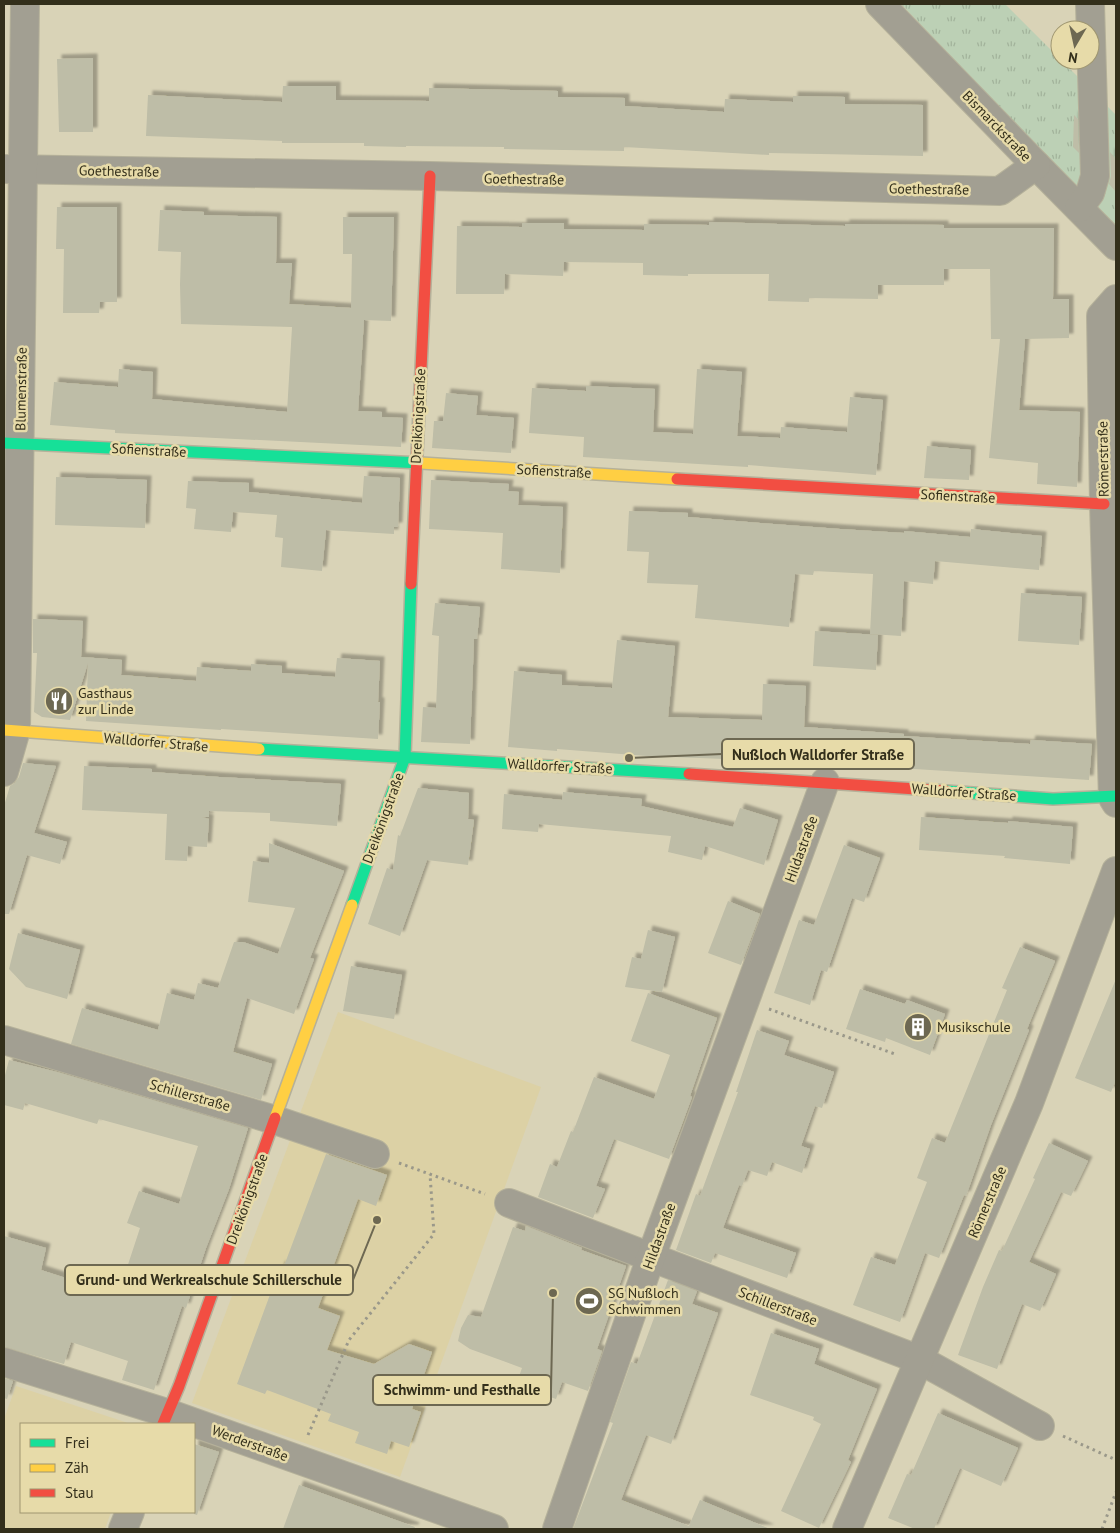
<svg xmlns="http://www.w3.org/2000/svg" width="1120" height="1533" font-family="'PT Sans',sans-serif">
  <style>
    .built { fill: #dcd1a5 }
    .grass { fill: url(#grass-tufts) }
    .building { fill: #bebda7; filter: url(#shadow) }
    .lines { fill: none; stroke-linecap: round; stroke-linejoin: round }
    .street-casing { stroke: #b5b19a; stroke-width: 30 }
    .fast-casing { stroke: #b5b19a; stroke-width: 14 }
    .slow-casing { stroke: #b5b19a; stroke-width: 14 }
    .jam-casing { stroke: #b5b19a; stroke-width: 14 }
    .path { stroke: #9a988a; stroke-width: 3; stroke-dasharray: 2.5 4; stroke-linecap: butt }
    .street { stroke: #a29f92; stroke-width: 28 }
    .fast { stroke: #16e098; stroke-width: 11 }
    .slow { stroke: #ffcf43; stroke-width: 11 }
    .jam { stroke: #f24e42; stroke-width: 11 }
    .labels { text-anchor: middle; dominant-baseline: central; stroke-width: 5; stroke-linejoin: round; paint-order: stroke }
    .street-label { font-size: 14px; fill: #332f1b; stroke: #e7dba9 }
    .poi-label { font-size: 14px; fill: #332f1b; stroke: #e7dba9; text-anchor: start }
    .leader { fill: none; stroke: #6d6852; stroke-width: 2 }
    .callout-dot { fill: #6d6852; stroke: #e7dba9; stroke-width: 2 }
    .callout { fill: #e7dba9; stroke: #6d6852; stroke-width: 2 }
    .callout-label { font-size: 15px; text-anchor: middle; font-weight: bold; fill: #332f1b }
  </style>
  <defs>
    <pattern id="grass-tufts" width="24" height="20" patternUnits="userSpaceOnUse" patternTransform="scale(1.25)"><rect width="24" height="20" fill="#bcd0b5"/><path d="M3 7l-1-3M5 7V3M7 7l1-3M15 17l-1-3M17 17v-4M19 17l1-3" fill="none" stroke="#a2b39b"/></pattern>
    <filter id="shadow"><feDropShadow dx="4.5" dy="-4.5" stdDeviation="1" flood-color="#0004"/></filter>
  </defs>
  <rect width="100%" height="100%" fill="#d9d3b7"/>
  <g class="built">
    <path d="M338,1012l203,75 -141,390 -208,-74z"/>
    <path d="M16,1386l115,38h-110v88h90l-6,17h-101v-110z"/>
  </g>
  <path class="grass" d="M901,4h104l111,111v115z"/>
  <g class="building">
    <path d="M93,58v74h-34l-2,-73z"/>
    <path d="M283,86h53v14l93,1v-13l129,3v6l67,1v8l99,6 1,-13 68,3v-6l52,1v7l78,1v51l-154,-3v2l-145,-8v4l-120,-2v-2l-98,-1v1l-42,-1v-3h-82v-2l-136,-5 2,-41 134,7z"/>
    <path d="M1074,115l4,4 1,34 -6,-6z"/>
    <path d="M1110,152l6,7v33l-7,-8 2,-8z"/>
    <path d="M57,207h60v95h-17l-1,11h-36l1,-64h-8z"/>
    <path d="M160,210l44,2v3l73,2 -1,46h16l-3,41 62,4 1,-54h-9v-37h51l-3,104 -27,-1 -6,91 24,1v5l21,1 -2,29 -286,-14v-3l-65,-5 4,-43 64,5 1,-18 34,3 -1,27 135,13 5,-85 -111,-3 -1,-39 1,-33 -23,-1z"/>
    <path d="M709,222l136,4v-2l99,1v3h110l-1,71h16v39l-44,1 -6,71 61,2 -3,75 -40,-3 1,-21 -49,-5 11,-119h-9l-1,-70h-46v16h-66v14l-69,-1v4l-41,-1 1,-27h-81v2l-45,-1v-12l-79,-1 -1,14 -58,-2 -1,20h-48l1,-68 65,1v-4h42v6l80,1v-6l65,1z"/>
    <path d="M697,369l45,3 -5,64 43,2 1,-11 66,5 3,-35 33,3 -7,75 -128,-10v2l-165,-10 1,-20 -55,-4 3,-45 54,3v-5l69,3 -2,43 40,2z"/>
    <path d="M446,393l32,3 -2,19 38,3 -3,35 -79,-5 2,-27h9z"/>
    <path d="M927,446l44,4 -2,30 -45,-2z"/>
    <path d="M364,476l36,2 -2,49h-4v7l-68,-4 -4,41 -41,-4 2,-29 -8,-1 2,-22 -44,-3 -2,20 -37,-3 2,-20 -10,-1 2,-27 61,2v9l113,11z"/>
    <path d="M56,477l91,3 -2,48 -90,-3z"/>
    <path d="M431,480l78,4 -1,7 11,1 -1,13 45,2 -3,66 -59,-4 2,-36 -74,-4z"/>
    <path d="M629,511l59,2v4l72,6 80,6 64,4v-2l66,6 1,-8 71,7 -3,34 -104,-9 -2,23 -29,-3 -3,55 -31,-2 3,-60 -59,-3 -1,4 -18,-1 -6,53 -94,-9 3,-33 -51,-2 2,-31 -22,-1z"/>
    <path d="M1021,593l61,4 -3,48 -61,-4z"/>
    <path d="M435,603l45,4 -3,32h-3l-4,105 -49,-2 2,-35 13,1 3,-72 -7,-1z"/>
    <path d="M33,619l50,2 -2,36 41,3 -1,15 75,6 1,-14 54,4v-7l31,2v7l53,4 2,-19 43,3 -2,41h2l-2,37 -157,-10v1l-135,-9 2,-58 -18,57 -28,-3 -8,-5 3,-59h-4z"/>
    <path d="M815,631l63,4 -2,35 -63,-4z"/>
    <path d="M617,640l58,6 -7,71 94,3 1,-36 43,2 -2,41 100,7v2l126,8 1,-4 61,4 -3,36 -286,-18 -156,-6 -90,-7v2l-49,-4 6,-76 48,4v10l50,3z"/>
    <path d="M23,763l33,3 -22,67 33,9 -7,22 -33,-9 -18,59h-5v-108l6,-20 5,-3 4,-6z"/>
    <path d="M84,766l68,3v3l67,5 122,7 -4,42 -67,-5v-8l-61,-2v6h-7l7,2 -2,28 -19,-1 -1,15 -22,-1 2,-46 -85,-4z"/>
    <path d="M418,788l51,5 -1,26 6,1 -6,45 -41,-5 -27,76 -32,-12 19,-56 6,2 5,-35 2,1z"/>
    <path d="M563,792l79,7 -1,7 92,21 7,-19 38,12 -14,45 -59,-19 -3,14 -34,-8 3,-16 -132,-12 -1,8 -36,-3 2,-35 58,6z"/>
    <path d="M921,817l87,6v-2l65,6 -3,37 -66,-6 1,-2 -86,-6z"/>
    <path d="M269,843l75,28 -34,87 4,1 -20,55 -47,-16 -14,54 39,12 -11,36 -190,-56 11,-36 76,22 9,-37 27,7 4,-17 20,5 16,-46h9l35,12 17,-46 -47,-6 5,-41 16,2z"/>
    <path d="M844,845l36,13 -16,44 -12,-4 -25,74 -6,-2 -11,35 -36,-12 25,-73 15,5z"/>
    <path d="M728,901l32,13 -19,51 -33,-12z"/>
    <path d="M648,930l27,7 -13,55 -37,-5 7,-30 9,2z"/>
    <path d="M18,933l62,17 -13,49 -41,-12 -17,-18z"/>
    <path d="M1020,947l35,14 -28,68 2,1 -38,95 -25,71 -2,-1 -25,63 -14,-5 -25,69 -47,-17 18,-48 24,8 32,-83 -10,-4 15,-40 13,5 62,-153 -5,-2z"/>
    <path d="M351,966l51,9 -8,44 -51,-8z"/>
    <path d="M1116,979v101l-5,12 -36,-14z"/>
    <path d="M860,989l45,15 2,-4 38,14 -15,41 -44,-17 -1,4 -39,-13z"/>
    <path d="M648,993l69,25 -27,78 2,1 -23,62 -55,-20 -18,47 9,3 -12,29 -55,-21 12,-33 7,3 14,-36 2,1 21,-55 60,22 16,-44 -39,-14z"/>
    <path d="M757,1030l32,11 -5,14 50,17 -12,36 -7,-2 -14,40 9,3 -8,24 -30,-11 -5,14 -19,-6 -6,16 -3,-1 -16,43 73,25 -9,25 -72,-25 -4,10 -35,-13 20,-56 4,2 38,-104h-2z"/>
    <path d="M9,1060l48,12 191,56 -19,61 -23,59 -20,60 -4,-2 -28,84 -32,-10 6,-19 -57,-19 -7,22 -60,-17v-111l42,12 -5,22 77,25 22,-67 -13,-5 12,-32 40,13 19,-58 -99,-27 -2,5 -72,-21 -2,7 -19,-5v-26z"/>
    <path d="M1049,1143l39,18 -17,35 -10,-4 -32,70 27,12 -16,37 -18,-7 -25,65 -39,-14 25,-68 16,-37 3,1 33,-72 -2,-1z"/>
    <path d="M326,1154l61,21 -11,31 -18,-7 -40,109 22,8 -13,34 47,14 35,-20 23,8 -20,57 9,3 -12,35 -18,-6 -4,13 -32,-11 4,-11 -31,-11 3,-7 -64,-24 -2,4 -28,-10 44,-119 3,1z"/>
    <path d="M526,1226l56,22 -1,2 45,16 -29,83 5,2 -14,40 -26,-9 -6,17 -40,-14 6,-17 -52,-19 -12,-8 3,-13 7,-13 13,2 32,-90 12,4z"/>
    <path d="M668,1280l29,11 -5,13 26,9 -47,131 -25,-9 -25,65 68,26 11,-26 70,29h-197l40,-106 -3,-1 21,-60 6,2z"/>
    <path d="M771,1333l48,16 -5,15 63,25 -29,71 3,2 -32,66 -38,-17 40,-87 -8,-4 1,-3 -64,-22z"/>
    <path d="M4,1378l9,3 -6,18 -3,-1z"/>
    <path d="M938,1413l80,35 -17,38 -41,-18 -26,61h-19l-27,-11 19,-44 4,1z"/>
    <path d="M194,1444l25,8 -22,63 -3,-1z"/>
    <path d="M299,1485l116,42 -1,2h-131z"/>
  </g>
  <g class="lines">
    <defs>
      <g id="street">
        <path d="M880,4l156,161 80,81"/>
        <path d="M4,169l426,7 570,15 36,-26"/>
        <path d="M1079,208l11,-15 5,-17 -5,-172"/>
        <path d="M1116,299l-15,17 3,188 9,294 3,5"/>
        <path d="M4,772l12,-42 9,-726"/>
        <path d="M4,1040l271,80 100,34"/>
        <path d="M509,1203l411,157 120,66"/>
        <path d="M4,1362l163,51 327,116"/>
        <path d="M123,1529l7,-17"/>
        <path d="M557,1529l94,-272 174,-475"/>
        <path d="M847,1529l182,-426 87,-232"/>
      </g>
      <g id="fast">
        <path d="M4,443l417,20"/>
        <path d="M259,749l430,25"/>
        <path d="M946,791l107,8 63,-3"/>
        <path d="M352,905l53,-148 6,-173"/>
      </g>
      <g id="slow">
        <path d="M421,463l256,16"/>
        <path d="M4,730l255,19"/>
        <path d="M275,1118l77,-213"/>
      </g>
      <g id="jam">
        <path d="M677,479l427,25"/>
        <path d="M411,584l19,-408"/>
        <path d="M689,774l257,17"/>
        <path d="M163,1424l16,-38 96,-268"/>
      </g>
    </defs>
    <use href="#street" class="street-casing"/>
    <use href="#fast" class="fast-casing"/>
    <use href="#slow" class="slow-casing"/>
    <use href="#jam" class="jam-casing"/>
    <g class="path">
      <path d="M769,1009l126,45"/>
      <path d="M399,1163l86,31"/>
      <path d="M308,1435l41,-95 85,-106 -4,-60"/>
      <path d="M1063,1436l53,24"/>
      <path d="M1102,1529l14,-37"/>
    </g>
    <use href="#street" class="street"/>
    <use href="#fast" class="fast"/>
    <use href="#slow" class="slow"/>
    <use href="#jam" class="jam"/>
  </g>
  <defs>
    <symbol id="restaurant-disc" viewBox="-11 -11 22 22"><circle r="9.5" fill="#6d6852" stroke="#e7dba9"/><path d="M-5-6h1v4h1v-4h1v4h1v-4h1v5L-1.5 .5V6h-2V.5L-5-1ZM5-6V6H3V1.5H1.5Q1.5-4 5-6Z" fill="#fff"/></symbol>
    <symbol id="building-disc" viewBox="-11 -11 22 22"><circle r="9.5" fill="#6d6852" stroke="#e7dba9"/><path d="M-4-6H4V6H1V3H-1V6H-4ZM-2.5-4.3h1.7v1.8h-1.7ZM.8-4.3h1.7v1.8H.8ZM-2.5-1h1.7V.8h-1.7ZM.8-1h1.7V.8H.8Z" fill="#fff"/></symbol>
    <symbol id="stadium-disc" viewBox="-11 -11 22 22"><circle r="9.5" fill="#6d6852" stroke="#e7dba9"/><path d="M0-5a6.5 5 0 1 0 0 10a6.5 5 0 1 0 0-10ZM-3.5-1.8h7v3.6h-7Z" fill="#fff"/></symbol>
  </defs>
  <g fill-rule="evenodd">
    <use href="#restaurant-disc" x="43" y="685" width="32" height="32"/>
    <use href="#building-disc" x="902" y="1011" width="32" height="32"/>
    <use href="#stadium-disc" x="573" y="1285" width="32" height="32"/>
  </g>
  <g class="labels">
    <g class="street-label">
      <text transform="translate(997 126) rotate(46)">Bismarckstraße</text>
      <text transform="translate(119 171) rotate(1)">Goethestraße</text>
      <text transform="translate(524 179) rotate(1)">Goethestraße</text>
      <text transform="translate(929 189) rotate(1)">Goethestraße</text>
      <text transform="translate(21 389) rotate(-89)">Blumenstraße</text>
      <text transform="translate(418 416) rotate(-87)">Dreikönigstraße</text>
      <text transform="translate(149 450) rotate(3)">Sofienstraße</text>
      <text transform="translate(1103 459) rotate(-91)">Römerstraße</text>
      <text transform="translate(554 471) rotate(3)">Sofienstraße</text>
      <text transform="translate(958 496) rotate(3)">Sofienstraße</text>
      <text transform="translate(156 742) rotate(5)">Walldorfer Straße</text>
      <text transform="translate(560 766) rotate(3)">Walldorfer Straße</text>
      <text transform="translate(964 792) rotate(4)">Walldorfer Straße</text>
      <text transform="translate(383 818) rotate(-70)">Dreikönigstraße</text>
      <text transform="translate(801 849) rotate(-70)">Hildastraße</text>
      <text transform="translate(190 1095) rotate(16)">Schillerstraße</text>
      <text transform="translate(247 1199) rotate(-70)">Dreikönigstraße</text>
      <text transform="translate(987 1202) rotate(-67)">Römerstraße</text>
      <text transform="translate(659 1236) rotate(-70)">Hildastraße</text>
      <text transform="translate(778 1306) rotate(21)">Schillerstraße</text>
      <text transform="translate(250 1443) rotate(20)">Werderstraße</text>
    </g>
    <g class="poi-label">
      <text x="78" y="693">Gasthaus<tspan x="78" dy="16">zur Linde</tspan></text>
      <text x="937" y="1027">Musikschule</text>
      <text x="608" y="1293">SG Nußloch<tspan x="608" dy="16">Schwimmen</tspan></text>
    </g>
  </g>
  <path class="leader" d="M629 758L722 754M377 1220L353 1280M553 1293L551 1390"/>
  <g class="callout-dot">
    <circle cx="629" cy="758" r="5"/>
    <circle cx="377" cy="1220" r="5"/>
    <circle cx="553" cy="1293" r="5"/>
  </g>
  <g class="callout">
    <rect x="722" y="739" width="192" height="30" rx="5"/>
    <rect x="65" y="1265" width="288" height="30" rx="5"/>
    <rect x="373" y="1375" width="178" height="30" rx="5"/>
  </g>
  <g class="callout-label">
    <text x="818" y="760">Nußloch Walldorfer Straße</text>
    <text x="209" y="1285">Grund- und Werkrealschule Schillerschule</text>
    <text x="462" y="1395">Schwimm- und Festhalle</text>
  </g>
  <rect width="1120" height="1533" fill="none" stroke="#332f1b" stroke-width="10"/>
  <rect x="20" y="1423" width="175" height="90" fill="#e7dba9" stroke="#9f9670"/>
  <rect x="30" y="1439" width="25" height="8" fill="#16e098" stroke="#9f9670"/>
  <text x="65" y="1448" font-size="15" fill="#332f1b">Frei</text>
  <rect x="30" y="1464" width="25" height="8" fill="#ffcf43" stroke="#9f9670"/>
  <text x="65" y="1473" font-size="15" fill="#332f1b">Zäh</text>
  <rect x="30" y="1489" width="25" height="8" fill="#f24e42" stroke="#9f9670"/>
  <text x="65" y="1498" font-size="15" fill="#332f1b">Stau</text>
  <g transform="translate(1075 45) rotate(189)"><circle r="24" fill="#e7dba9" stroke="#9f9670"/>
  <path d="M0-4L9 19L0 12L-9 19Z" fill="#6d6852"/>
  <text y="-8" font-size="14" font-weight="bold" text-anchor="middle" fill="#332f1b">N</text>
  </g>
</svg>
